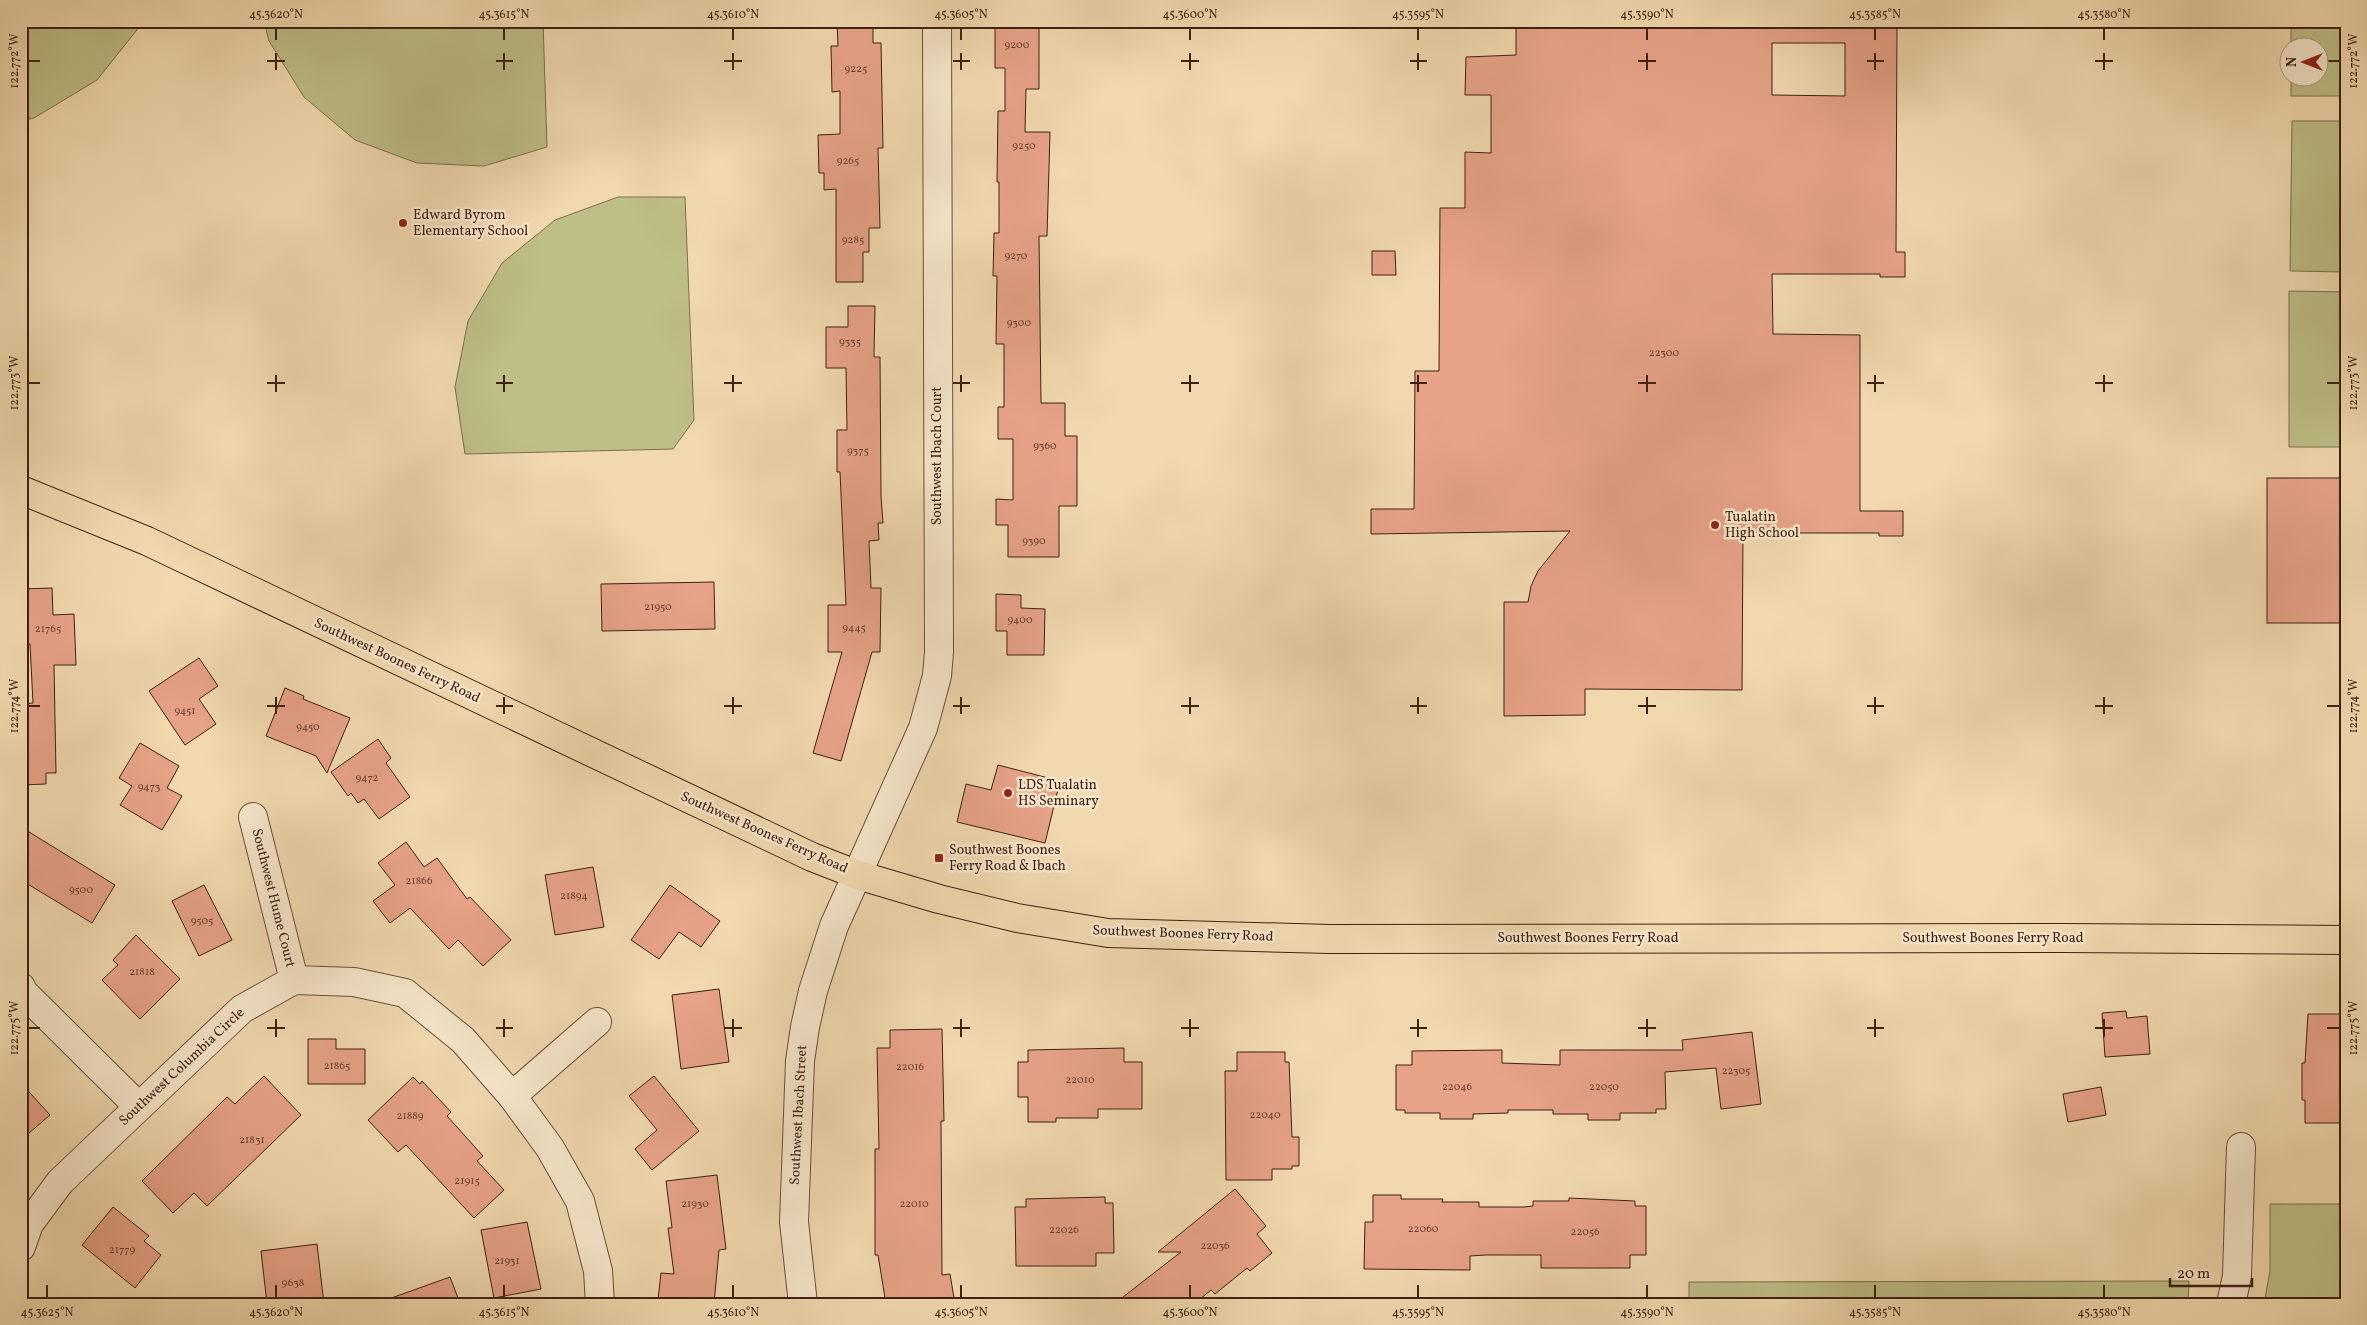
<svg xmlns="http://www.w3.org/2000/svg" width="2367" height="1325" font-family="Vollkorn,serif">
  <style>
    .green { fill: #bebe87; stroke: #7e6f4e }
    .building { fill: #e7a288; stroke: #3f2015; fill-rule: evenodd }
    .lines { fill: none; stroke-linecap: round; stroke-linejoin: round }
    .minor-casing { stroke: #6c4e3c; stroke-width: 30 }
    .major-casing { stroke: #3f2015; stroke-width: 30 }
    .minor { stroke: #f6e6cb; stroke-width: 28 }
    .major { stroke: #f1d8af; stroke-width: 28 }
    .ticks { fill: none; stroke: #3f2015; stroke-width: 2 }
    .poi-dot { fill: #8f2418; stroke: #f6e6cb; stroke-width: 2 }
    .labels { text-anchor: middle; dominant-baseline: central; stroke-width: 5; stroke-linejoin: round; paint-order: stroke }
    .number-label { font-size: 11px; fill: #694032 }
    .poi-label { font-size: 14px; fill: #3f2015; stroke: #f6e6cb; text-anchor: start }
    .street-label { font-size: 14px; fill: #3f2015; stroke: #f6e6cb }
    .neatline { fill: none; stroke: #3f2015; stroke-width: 2 }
    .ticks-label { font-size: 12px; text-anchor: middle; fill: #3f2015 }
  </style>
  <rect width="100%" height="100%" fill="#f1d8af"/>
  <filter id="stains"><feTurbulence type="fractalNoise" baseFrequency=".004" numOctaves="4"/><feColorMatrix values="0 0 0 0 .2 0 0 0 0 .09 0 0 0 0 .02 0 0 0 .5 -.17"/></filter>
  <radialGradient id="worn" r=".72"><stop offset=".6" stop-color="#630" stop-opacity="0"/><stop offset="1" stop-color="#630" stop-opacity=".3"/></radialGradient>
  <g class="green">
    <path d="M21,21h123l-47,59 -63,38 -13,3z"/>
    <path d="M264,21h279l4,126 -63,19 -67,-3 -62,-23 -51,-43 -35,-56z"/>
    <path d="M2291,21h55v75h-55v-18h29v-30l-29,-1z"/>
    <path d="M2292,121h54v151l-56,-1z"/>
    <path d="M618,197h67l9,223 -21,29 -208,5 -10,-67 13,-66 34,-58 53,-43z"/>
    <path d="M2289,291l57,1v155h-57z"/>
    <path d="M2270,1204h76v100h-82l6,-33z"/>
    <path d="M2189,1281l-1,23h-499v-22z"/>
  </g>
  <g class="building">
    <path d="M837,21h36v22h8l2,105h-5l2,80h-11v24h-6v30h-27v-93l-12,1v-17h-5l-1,-38 22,-1v-43l-8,1 -1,-46h7z"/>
    <path d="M995,21h44v68h-13l-1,43h25l-3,104h-8l2,167h24v33h12v70h-18v51h-51v-32h-12v-26l17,1v-61h-15v-32h6v-63h-8l1,-68h-4l1,-43h5v-51h-2l1,-71h7v-43h-10z"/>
    <path d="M1516,21h381l-1,231h9v25h-25v-3h-108l1,60 87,1v176h43v25h-24v-3h-136l-1,157 -157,-1v26l-81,1v-114h24l3,-16 7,-15 32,-40 -199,3v-25h43l1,-138h24l1,-163h25v-56l26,1v-58h-26l1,-38 50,-2zM1772,43h73v53l-73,-1z"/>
    <path d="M1372,251h23l1,24h-24z"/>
    <path d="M848,306h27l-1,51h6l1,139 2,27h-5l1,17 -10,1 2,47h10l-1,64h-8l-31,109 -28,-8 29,-101h-14v-47h18l-6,-133h-3v-42h10l-1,-62h-20v-41h22z"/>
    <rect x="2267" y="478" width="79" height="145"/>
    <path d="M714,582l1,47 -113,2 -1,-47z"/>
    <path d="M52,588l1,27 21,-1 2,51h-22l2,108h-10v11l-25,1v-81l12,-1 -3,-59h-9v-55z"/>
    <path d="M996,594l25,1v13l24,1 -1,46h-37v-24h-11z"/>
    <path d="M199,658l19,28 -19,13 17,25 -31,21 -36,-54z"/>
    <path d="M285,688l19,8 -1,3 47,19 -23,55 -11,-17 -50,-20z"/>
    <path d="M378,739l13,19 -5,5 24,34 -31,22 -15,-20 -6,4 -7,-10 -3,3 -17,-24z"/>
    <path d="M140,743l39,23 -12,22 15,8 -20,34 -42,-25 12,-19 -13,-8z"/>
    <path d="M998,765l62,16 -15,62 -88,-21 9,-38 25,6z"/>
    <path d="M21,827l94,58 -23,38 -71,-43z"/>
    <path d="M406,842l18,25 13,-9 30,41 3,-2 41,43 -28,26 -25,-26 -9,9 -39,-41 -20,15 -17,-22 22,-16 -17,-22z"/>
    <path d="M593,867l11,60 -49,8 -10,-60z"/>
    <path d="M204,885l28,55 -33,16 -27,-55z"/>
    <path d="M670,885l50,36 -19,26 -22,-15 -20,27 -28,-19z"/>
    <path d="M136,935l44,44 -40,40 -38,-39 16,-15 -5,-5z"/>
    <path d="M719,989l10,73 -48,7 -9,-74z"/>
    <path d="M2126,1011l1,7 20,-2 3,38 -45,3 -3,-44z"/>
    <path d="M2308,1014h38v109h-41v-23h-3v-37h3z"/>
    <path d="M942,1029l2,92h-3l1,154 8,-1 5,30h-69l-8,-49h-3v-106h4l-2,-101h13v-18z"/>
    <path d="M1752,1032l9,72 -40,5 -5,-41 -51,4 1,37h-10v4h-36v7h-32v-6h-35v-4h-45v3l-35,1v5h-33v-6h-35v-3h-9v-45h16v-14l90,-1v13l58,2v-15h123l-1,-10z"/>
    <path d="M308,1039h28v10h29v35h-57z"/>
    <path d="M1124,1048v14h18v47h-44v9h-42v4h-28v-25h-10v-35h10v-12z"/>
    <path d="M1237,1052h48v10h4l3,75h7v29h-7v3h-20v11h-46l-1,-109h12z"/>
    <path d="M264,1076l37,39 -94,91 -13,-13 -21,20 -31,-32 85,-84 8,7z"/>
    <path d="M654,1076l45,55 -47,39 -17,-21 22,-19 -28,-34z"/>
    <path d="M413,1077l7,7 2,-3 29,31 -4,4 36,40 -6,5 27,29 -30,28 -68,-73 -8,7 -30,-32z"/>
    <path d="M21,1083l29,32 -29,25z"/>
    <path d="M2101,1087l5,28 -38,7 -5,-28z"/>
    <path d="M717,1175l9,74 -7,1 -5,54h-43l1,-2 -14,-2 3,-27 13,1 -6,-46h4l-6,-47z"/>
    <path d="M1235,1189l31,37 -9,8 15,19 -22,18 -3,-3 -32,26 -4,-4 -17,14h-80l67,-52h-23z"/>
    <path d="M1373,1195h28v4h42l-1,3h37v5h45l9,-1v-5h36v-3l66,3v5h11v49h-16v13h-89v-13h-55l-16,1v14l-106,-1 1,-47h8z"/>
    <path d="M1105,1197v6h8l1,50h-18v13h-80l-1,-59h11v-8z"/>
    <path d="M113,1207l36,29 -5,5 17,14 -26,33 -53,-43z"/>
    <path d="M527,1222l14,67 -47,9 -13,-68z"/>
    <path d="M317,1244l7,60h-57l-6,-53z"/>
    <path d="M450,1277l8,21 -17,6h-58v-3z"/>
  </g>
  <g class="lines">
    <defs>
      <g id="minor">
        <path d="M253,817l41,163"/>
        <path d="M21,987l2,5 116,115"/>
        <path d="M512,1096l85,-74"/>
        <path d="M21,1247l8,-23 31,-42 182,-173 52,-29 60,2 51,11 58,47 49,56 38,52 30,53 18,70 2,33"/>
        <path d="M803,1304l-9,-82 6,-161 5,-34 8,-36 21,-65 89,-198 14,-52 2,-24 -2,-631"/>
        <path d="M2231,1304l6,-28 4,-129"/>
      </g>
      <path id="major" d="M21,490l126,51 665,316 46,18 81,24 78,19 91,15 222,6 732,-1 284,2"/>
    </defs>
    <use href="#minor" class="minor-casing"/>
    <use href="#major" class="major-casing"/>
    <use href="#minor" class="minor"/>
    <use href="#major" class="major"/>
  </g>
  <path class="ticks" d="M276,28v12M504,28v12M733,28v12M961,28v12M1190,28v12M1418,28v12M1647,28v12M1875,28v12M2104,28v12M276,53v17M504,53v17M733,53v17M961,53v17M1190,53v17M1418,53v17M1647,53v17M1875,53v17M2104,53v17M28,61h12M267,61h18M496,61h17M724,61h18M953,61h17M1181,61h18M1410,61h17M1638,61h18M1867,61h17M2095,61h18M2327,61h13M276,375v17M504,375v17M733,375v17M961,375v17M1190,375v17M1418,375v17M1647,375v17M1875,375v17M2104,375v17M28,383h12M267,383h18M496,383h17M724,383h18M953,383h17M1181,383h18M1410,383h17M1638,383h18M1867,383h17M2095,383h18M2327,383h13M276,697v17M504,697v17M733,697v17M961,697v17M1190,697v17M1418,697v17M1647,697v17M1875,697v17M2104,697v17M28,706h12M267,706h18M496,706h17M724,706h18M953,706h17M1181,706h18M1410,706h17M1638,706h18M1867,706h17M2095,706h18M2327,706h13M276,1019v18M504,1019v18M733,1019v18M961,1019v18M1190,1019v18M1418,1019v18M1647,1019v18M1875,1019v18M2104,1019v18M28,1028h12M267,1028h18M496,1028h17M724,1028h18M953,1028h17M1181,1028h18M1410,1028h17M1638,1028h18M1867,1028h17M2095,1028h18M2327,1028h13M47,1285v13M276,1285v13M504,1285v13M733,1285v13M961,1285v13M1190,1285v13M1418,1285v13M1647,1285v13M1875,1285v13M2104,1285v13"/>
  <g class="poi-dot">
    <circle cx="403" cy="223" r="5"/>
    <circle cx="1715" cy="525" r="5"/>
    <circle cx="1008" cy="793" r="5"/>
    <rect x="934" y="853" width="10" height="10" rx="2.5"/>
  </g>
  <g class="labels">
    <g class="number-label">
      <text x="1017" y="45">9200</text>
      <text x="856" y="69">9225</text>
      <text x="1024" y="146">9250</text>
      <text x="848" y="161">9265</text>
      <text x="853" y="240">9285</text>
      <text x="1016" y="256">9270</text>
      <text x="1019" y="323">9300</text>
      <text x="850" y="342">9335</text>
      <text x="1664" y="353">22300</text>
      <text x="1045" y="446">9360</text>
      <text x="858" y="451">9375</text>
      <text x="1034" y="541">9390</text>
      <text x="658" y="607">21950</text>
      <text x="1020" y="620">9400</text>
      <text x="854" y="628">9445</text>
      <text x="48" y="629">21765</text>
      <text x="185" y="711">9451</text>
      <text x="308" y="727">9450</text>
      <text x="367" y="778">9472</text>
      <text x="149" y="787">9473</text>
      <text x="419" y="881">21866</text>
      <text x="81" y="890">9500</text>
      <text x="574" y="896">21894</text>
      <text x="202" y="921">9505</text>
      <text x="142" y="972">21818</text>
      <text x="337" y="1066">21865</text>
      <text x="910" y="1067">22016</text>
      <text x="1736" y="1071">22305</text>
      <text x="1080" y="1080">22010</text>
      <text x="1457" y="1087">22046</text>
      <text x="1604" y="1087">22050</text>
      <text x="1265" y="1115">22040</text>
      <text x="410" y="1116">21889</text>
      <text x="252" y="1140">21831</text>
      <text x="467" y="1181">21915</text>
      <text x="695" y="1204">21930</text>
      <text x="914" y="1204">22010</text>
      <text x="1423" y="1229">22060</text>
      <text x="1064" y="1230">22026</text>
      <text x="1585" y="1232">22056</text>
      <text x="1215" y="1246">22036</text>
      <text x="122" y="1250">21779</text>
      <text x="507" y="1261">21931</text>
      <text x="293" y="1283">9638</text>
    </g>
    <g class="poi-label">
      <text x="413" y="215">Edward Byrom<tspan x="413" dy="16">Elementary School</tspan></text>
      <text x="1725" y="517">Tualatin<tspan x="1725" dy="16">High School</tspan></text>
      <text x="1018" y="785">LDS Tualatin<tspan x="1018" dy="16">HS Seminary</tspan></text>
      <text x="949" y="850">Southwest Boones<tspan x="949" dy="16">Ferry Road &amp; Ibach</tspan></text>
    </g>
    <g class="street-label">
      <text transform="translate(937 456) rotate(-90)">Southwest Ibach Court</text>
      <text transform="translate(397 661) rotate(25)">Southwest Boones Ferry Road</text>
      <text transform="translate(764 833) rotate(24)">Southwest Boones Ferry Road</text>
      <text transform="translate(273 898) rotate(76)">Southwest Hume Court</text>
      <text transform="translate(1183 934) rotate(2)">Southwest Boones Ferry Road</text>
      <text x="1588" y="938">Southwest Boones Ferry Road</text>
      <text x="1993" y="938">Southwest Boones Ferry Road</text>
      <text transform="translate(182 1067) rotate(-43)">Southwest Columbia Circle</text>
      <text transform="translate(799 1115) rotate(-87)">Southwest Ibach Street</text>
    </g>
  </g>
  <rect width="2367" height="1325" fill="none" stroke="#f1d8af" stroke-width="55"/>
  <g transform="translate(2304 62) rotate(270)"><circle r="24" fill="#f6e6cb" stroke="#ad9782"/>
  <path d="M0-4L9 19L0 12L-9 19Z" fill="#8f2418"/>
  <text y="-8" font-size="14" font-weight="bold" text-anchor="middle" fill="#3f2015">N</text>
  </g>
  <path d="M2170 1278v8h82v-8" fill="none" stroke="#3f2015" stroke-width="2.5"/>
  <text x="2177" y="1278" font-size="15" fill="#3f2015" stroke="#f6e6cb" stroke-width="4" paint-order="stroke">20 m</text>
  <rect x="28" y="28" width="2312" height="1270" class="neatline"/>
  <g class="ticks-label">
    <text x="276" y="18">45.3620°N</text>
    <text x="504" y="18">45.3615°N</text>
    <text x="733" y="18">45.3610°N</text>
    <text x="961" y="18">45.3605°N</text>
    <text x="1190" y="18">45.3600°N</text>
    <text x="1418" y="18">45.3595°N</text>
    <text x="1647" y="18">45.3590°N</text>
    <text x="1875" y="18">45.3585°N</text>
    <text x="2104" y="18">45.3580°N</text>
    <text transform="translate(2353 61) rotate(-90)" y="4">122.772°W</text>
    <text transform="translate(14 61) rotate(-90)" y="4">122.772°W</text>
    <text transform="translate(2353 383) rotate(-90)" y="4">122.773°W</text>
    <text transform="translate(14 383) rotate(-90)" y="4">122.773°W</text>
    <text transform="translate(2353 706) rotate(-90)" y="4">122.774°W</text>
    <text transform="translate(14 706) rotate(-90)" y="4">122.774°W</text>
    <text transform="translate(2353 1028) rotate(-90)" y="4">122.775°W</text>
    <text transform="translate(14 1028) rotate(-90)" y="4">122.775°W</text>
    <text x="47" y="1316">45.3625°N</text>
    <text x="276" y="1316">45.3620°N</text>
    <text x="504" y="1316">45.3615°N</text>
    <text x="733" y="1316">45.3610°N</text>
    <text x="961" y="1316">45.3605°N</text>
    <text x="1190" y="1316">45.3600°N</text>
    <text x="1418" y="1316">45.3595°N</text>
    <text x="1647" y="1316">45.3590°N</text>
    <text x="1875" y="1316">45.3585°N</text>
    <text x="2104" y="1316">45.3580°N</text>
  </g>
  <rect width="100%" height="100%" filter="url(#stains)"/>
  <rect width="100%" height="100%" fill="url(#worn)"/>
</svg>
